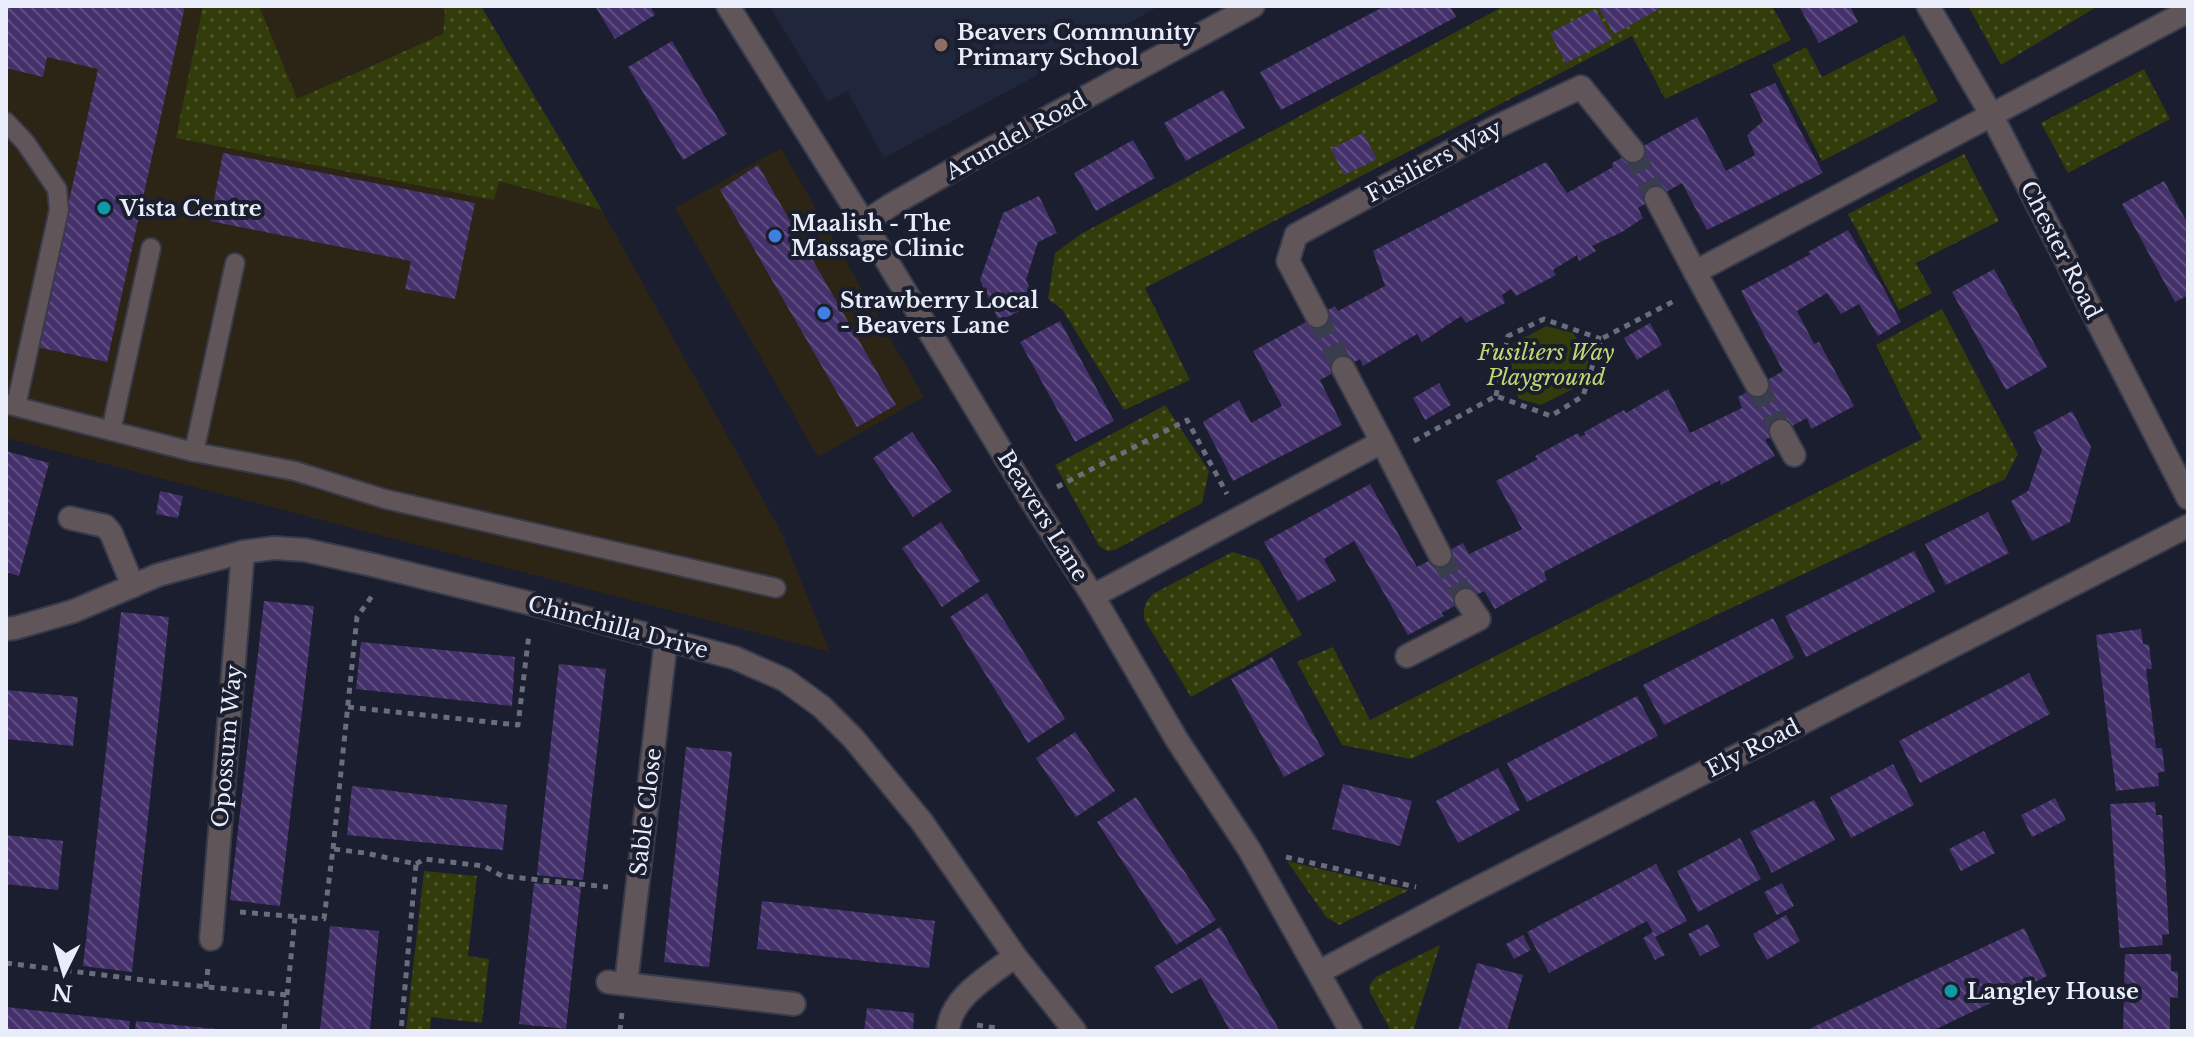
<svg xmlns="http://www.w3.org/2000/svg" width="2194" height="1037" font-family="'Libre Baskerville',serif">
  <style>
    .commercial { fill: #2c2515 }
    .built { fill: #20263c }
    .grass { fill: url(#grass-dots) }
    .park { fill: #323b0a }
    .building { fill: url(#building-back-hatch) }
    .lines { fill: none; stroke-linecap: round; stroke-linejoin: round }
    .minor-tunnel { stroke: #393d4d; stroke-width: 22; stroke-dasharray: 22 11; stroke-linecap: butt }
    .service-casing { stroke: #373b4b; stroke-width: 22 }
    .minor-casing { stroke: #373b4b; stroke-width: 26 }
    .path { stroke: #696d7c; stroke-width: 5; stroke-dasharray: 6 6; stroke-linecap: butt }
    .service { stroke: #605558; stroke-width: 18 }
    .minor { stroke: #605558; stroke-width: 22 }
    .education-dot { fill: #8d6e63; stroke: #1a1e2f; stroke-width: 3 }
    .culture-dot { fill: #0f9aa8; stroke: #1a1e2f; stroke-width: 3 }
    .shop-dot { fill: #3f7fe0; stroke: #1a1e2f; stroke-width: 3 }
    .labels { text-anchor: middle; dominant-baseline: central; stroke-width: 8; stroke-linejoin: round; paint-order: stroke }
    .poi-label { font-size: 22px; font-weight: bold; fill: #e9edf9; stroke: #1a1e2f; text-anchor: start }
    .street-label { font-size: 22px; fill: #e9edf9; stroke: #1a1e2f }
    .park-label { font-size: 22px; font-style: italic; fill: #c0d774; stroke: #1a1e2f }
  </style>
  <defs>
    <pattern id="grass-dots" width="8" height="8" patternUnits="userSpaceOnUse" patternTransform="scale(2)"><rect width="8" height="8" fill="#323b0a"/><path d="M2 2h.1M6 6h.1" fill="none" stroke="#50582e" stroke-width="1.8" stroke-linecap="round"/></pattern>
    <pattern id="building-back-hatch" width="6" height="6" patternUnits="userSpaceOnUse" patternTransform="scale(2)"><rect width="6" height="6" fill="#44316b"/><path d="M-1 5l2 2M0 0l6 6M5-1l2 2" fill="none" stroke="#5f4f81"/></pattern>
  </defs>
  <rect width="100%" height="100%" fill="#1a1e2f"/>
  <g class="commercial">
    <path d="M6,6h436l3,6 -2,22 -105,46 161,101 103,29 180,324 48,118 -824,-214z"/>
    <path d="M781,148l143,249 -106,60 -143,-249z"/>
  </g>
  <path class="built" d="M769,6h390l-138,78 -137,74 -37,-67 -19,11z"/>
  <g class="grass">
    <path d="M203,6h56l38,93 146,-65 2,-22 -3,-6h39l121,204 -103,-29 -5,19 -318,-62z"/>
    <path d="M1504,6h268l19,34 -126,59 -33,-63 -487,252 45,92 -66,30 -62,-101 -14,-10 7,-46 26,-19z"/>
    <path d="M1968,6h130l-97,59z"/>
    <path d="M1904,35l34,66 -116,60 -50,-96 34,-18 16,30z"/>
    <path d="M2144,69l26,50 -102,54 -27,-50z"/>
    <path d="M1964,154l35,67 -83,42 16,30 -33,17 -51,-96z"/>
    <path d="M1942,309l76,145 -13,25 -594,280 -69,-14 -45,-83 36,-15 37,73 552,-281 -46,-94z"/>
    <path d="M1165,405l44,66 -7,32 -87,47 -8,1 -8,-5 -44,-81z"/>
    <path d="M1232,552l27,8 43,75 -111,62 -47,-78c-1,-12 1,-17 9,-25z"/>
    <path d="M1287,861l122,29 -70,35 -13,-8z"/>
    <path d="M424,871l53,5 -9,80 21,3 -7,64 -51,-6 -1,14h-24z"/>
    <path d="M1440,945l-27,86h-22l-20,-37c-4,-8 0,-11 5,-17z"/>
  </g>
  <path class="park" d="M1546,326l27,7 16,25 -6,26 -42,21 -22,-6 -15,-28 8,-27z"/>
  <g class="building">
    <path d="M6,6h179l-78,356 -70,-15 61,-278 -51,-12 -4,20 -37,-9z"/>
    <path d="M595,6h55l5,9 -40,24z"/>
    <path d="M1385,6h65l6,11 -175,93 -21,-38z"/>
    <path d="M1598,6h59l2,3 -45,25z"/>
    <path d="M1799,6h51l8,16 -39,21z"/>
    <path d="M1595,9l17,30 -46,24 -16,-30z"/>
    <path d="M672,41l55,93 -44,26 -55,-93z"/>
    <path d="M1775,83l48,90 -116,57 -25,-47 -44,25 5,10 -21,14 -30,14 4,5 -17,10 -2,-6 -24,15 3,5 -40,21 -5,-7 -9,6 3,8 -39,20 -5,-7 -39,26 -5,-8 -54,32 -3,-7 -40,21 22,45 -109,56 -30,-59 36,-22 12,23 31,-17 -29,-55 82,-45 3,5 47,-25 -12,-35 173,-89 21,31 46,-26 -1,-4 85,-46 29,54 29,-16 -8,-20 16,-14 -13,-27z"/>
    <path d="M1223,90l22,38 -59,33 -22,-38z"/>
    <path d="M1363,133l14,26 -33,16 -13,-26z"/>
    <path d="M1133,140l22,38 -59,33 -22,-38z"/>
    <path d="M223,153l252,50 -20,96 -50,-10 6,-28 -201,-40z"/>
    <path d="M758,165l138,240 -39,22 -137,-237z"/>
    <path d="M2164,181l24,43v71l-13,7 -53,-98z"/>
    <path d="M1039,196l18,37 -19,9 -12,38 11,23 -38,18 -19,-41 23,-67z"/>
    <path d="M1848,230l36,59 17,33 -23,14 -19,-32 -18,10 -14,-21 -30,18 17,33 5,-2 35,64 -43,23 -4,-11 -42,22 10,16 -54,29 -1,-5 -176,92 3,8 -52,29 -11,-18 -43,22 3,3 -36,19 -54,-94 -30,18 12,22 -38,20 -34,-59 106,-58 47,83 46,-24 6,11 53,-25 -26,-48 42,-22 -3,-3 43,-23 2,4 6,-3 -2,-2 40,-22 2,3 42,-24 22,44 52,-25 -4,-11 45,-26 -42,-80 70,-37 -3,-2z"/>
    <path d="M1994,269l53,98 -41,23 -54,-98z"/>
    <path d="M1060,321l54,100 -39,21 -55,-100z"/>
    <path d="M1650,323l12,22 -25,15 -13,-22z"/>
    <path d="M1439,383l12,22 -26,15 -12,-22z"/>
    <path d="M2072,411l19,36 -21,75 -38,19 -21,-40 17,-10 14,-41 -9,-18z"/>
    <path d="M912,432l40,59 -39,26 -40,-59z"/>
    <path d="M6,451l43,12 -30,113 -13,-4z"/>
    <path d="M160,491l23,5 -5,22 -22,-4z"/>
    <path d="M1988,512l21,41 -63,32 -21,-41z"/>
    <path d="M941,522l39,59 -38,26 -40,-59z"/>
    <path d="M1914,551l21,41 -129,65 -21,-41z"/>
    <path d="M987,593l78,126 -37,24 -78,-126z"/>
    <path d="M264,601l50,5 -34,300 -50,-6z"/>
    <path d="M121,612l48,5 -37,355 -49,-6z"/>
    <path d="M1773,618l21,40 -130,67 -21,-40z"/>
    <path d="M2141,629l2,15 6,1 3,24h-6l10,79h6l3,23 -7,2 1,13 -43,5 -20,-156z"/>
    <path d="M361,642l154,15 -3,49 -156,-17z"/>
    <path d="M1272,657l53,98 -41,22 -53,-98z"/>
    <path d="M559,664l47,5 -23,211 -46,-5z"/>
    <path d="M2029,673l21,41 -130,69 -21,-42z"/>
    <path d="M6,690l72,7 -5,49 -67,-7z"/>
    <path d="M1637,696l21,40 -131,66 -20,-39z"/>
    <path d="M1075,732l40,59 -39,26 -40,-59z"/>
    <path d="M686,747l46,5 -23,215 -45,-5z"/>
    <path d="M1893,764l21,41 -63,33 -21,-41z"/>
    <path d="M1498,768l22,42 -62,33 -22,-42z"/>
    <path d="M1343,784l69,17 -12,45 -68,-17z"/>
    <path d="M352,786l155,19 -4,45 -156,-15z"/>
    <path d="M1136,797l80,123 -40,25 -79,-123z"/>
    <path d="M2055,798l11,22 -34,17 -11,-22z"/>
    <path d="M1814,800l21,40 -63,33 -22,-41z"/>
    <path d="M2155,802l1,13h6l7,119 -7,1 1,10 -43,3 -10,-144z"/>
    <path d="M1984,831l11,22 -34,18 -12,-22z"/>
    <path d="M6,835l57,6 -5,49 -52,-6z"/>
    <path d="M1740,838l21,41 -63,33 -21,-41z"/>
    <path d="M1656,864l31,57 -32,16 10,18 -10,5 -12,-22 10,-6 -6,-11 -98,52 -22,-41z"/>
    <path d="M534,883l47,4 -15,142 -47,-5z"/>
    <path d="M1782,883l12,23 -17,9 -13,-23z"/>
    <path d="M762,901l173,20 -6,47 -172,-19z"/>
    <path d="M1786,915l14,26 -33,19 -14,-26z"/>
    <path d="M1708,924l12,22 -20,10 -12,-22z"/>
    <path d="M330,926l49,5 -9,100h-50z"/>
    <path d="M1220,927l60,104h-50l-29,-53 -30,16 -17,-27z"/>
    <path d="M2024,928l23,48 -115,55h-127z"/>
    <path d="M1523,935l8,15 -17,9 -8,-15z"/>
    <path d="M2125,954h46v17l7,1v26l-8,-1v34h-47z"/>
    <path d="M1477,963l46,12 -16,56h-49z"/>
    <path d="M6,1007l124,14 -1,10h-123z"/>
    <path d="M867,1008l47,5 -1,18h-49z"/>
    <path d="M136,1021l81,8v2h-82z"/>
  </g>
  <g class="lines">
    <g class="minor-tunnel">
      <path d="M1633,151l23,47"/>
      <path d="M1317,316l26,52"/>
      <path d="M1757,385l24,46"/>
      <path d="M1440,555l26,45"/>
    </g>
    <defs>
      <g id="service">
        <path d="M6,122l19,20 32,47 2,21 -43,196"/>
        <path d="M6,404l188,48 101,19 90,28 391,89"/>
        <path d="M111,431l40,-183"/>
        <path d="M194,452l41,-189"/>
      </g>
      <g id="minor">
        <path d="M728,6l136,217 167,277 62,96 84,144 72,109 102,182"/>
        <path d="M1928,6l63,108 197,384"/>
        <path d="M1656,198l39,74 493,-261"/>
        <path d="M864,223l27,-18 83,-47 279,-152"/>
        <path d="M1695,272l62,113"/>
        <path d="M1317,316l-29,-55 8,-26 198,-107 87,-41 52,64"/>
        <path d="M1781,431l13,24"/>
        <path d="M1382,442l58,113"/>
        <path d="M70,518l35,8 6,7 22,53"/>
        <path d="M1093,596l289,-154 -39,-74"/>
        <path d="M6,629l9,-1 59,-17 84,-36 85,-23 31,-4 31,2 68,15 160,39 202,54 50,22 37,27 31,31 69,84 93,134 60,75"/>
        <path d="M1407,656l72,-37 -13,-19"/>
        <path d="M211,939l32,-387"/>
        <path d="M1319,972l141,-75 728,-371"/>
        <path d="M608,982l186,22"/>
        <path d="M626,984l40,-344"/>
        <path d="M948,1031c2,-34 42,-55 67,-75"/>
      </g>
    </defs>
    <use href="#service" class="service-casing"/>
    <use href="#minor" class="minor-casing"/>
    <g class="path">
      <path d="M1496,396l12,-60 36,-17 57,20"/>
      <path d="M1414,441l82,-45 55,20 32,-20 18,-57 75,-39"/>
      <path d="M1057,487l130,-67 40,74"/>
      <path d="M348,707l170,18 11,-91"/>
      <path d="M333,849l24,-232 15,-21"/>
      <path d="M1286,857l130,30"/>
      <path d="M416,864l8,-5 60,7 18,10 106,11"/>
      <path d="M240,912l84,7 9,-70 32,4 51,11 -15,167"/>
      <path d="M6,963l153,19 128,13 -3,36"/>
      <path d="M206,987l2,-19"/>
      <path d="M287,995l8,-77"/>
      <path d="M977,1025l19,3v3"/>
      <path d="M620,1031l2,-19"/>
    </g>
    <use href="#service" class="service"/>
    <use href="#minor" class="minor"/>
  </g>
  <circle class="education-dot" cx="941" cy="45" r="8"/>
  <g class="culture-dot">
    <circle cx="104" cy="208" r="8"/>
    <circle cx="1951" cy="991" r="8"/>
  </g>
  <g class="shop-dot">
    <circle cx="775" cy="236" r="8"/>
    <circle cx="824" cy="313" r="8"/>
  </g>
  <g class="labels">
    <g class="poi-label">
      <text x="957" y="32">Beavers Community<tspan x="957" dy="25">Primary School</tspan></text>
      <text x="120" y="208">Vista Centre</text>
      <text x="791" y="223">Maalish - The<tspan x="791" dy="25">Massage Clinic</tspan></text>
      <text x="840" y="300">Strawberry Local<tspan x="840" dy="25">- Beavers Lane</tspan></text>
      <text x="1967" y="991">Langley House</text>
    </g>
    <g class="street-label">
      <text transform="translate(1016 136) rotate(-29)">Arundel Road</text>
      <text transform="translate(1434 161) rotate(-28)">Fusiliers Way</text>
      <text transform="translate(2061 250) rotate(63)">Chester Road</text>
      <text transform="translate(1043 516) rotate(58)">Beavers Lane</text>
      <text transform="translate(618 627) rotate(15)">Chinchilla Drive</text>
      <text transform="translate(227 746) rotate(-85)">Opossum Way</text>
      <text transform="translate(1753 748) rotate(-27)">Ely Road</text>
      <text transform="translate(646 812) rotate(-83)">Sable Close</text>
    </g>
    <g class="park-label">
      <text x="1546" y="352">Fusiliers Way<tspan x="1546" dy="25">Playground</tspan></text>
    </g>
  </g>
  <rect width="2194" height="1037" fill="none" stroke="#e9edf9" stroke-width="16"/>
  <g transform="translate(64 973) rotate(185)" stroke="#1a1e2f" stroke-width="6" paint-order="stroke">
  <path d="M0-6L14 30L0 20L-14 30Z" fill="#e9edf9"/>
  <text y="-12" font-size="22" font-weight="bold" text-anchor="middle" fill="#e9edf9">N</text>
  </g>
</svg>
